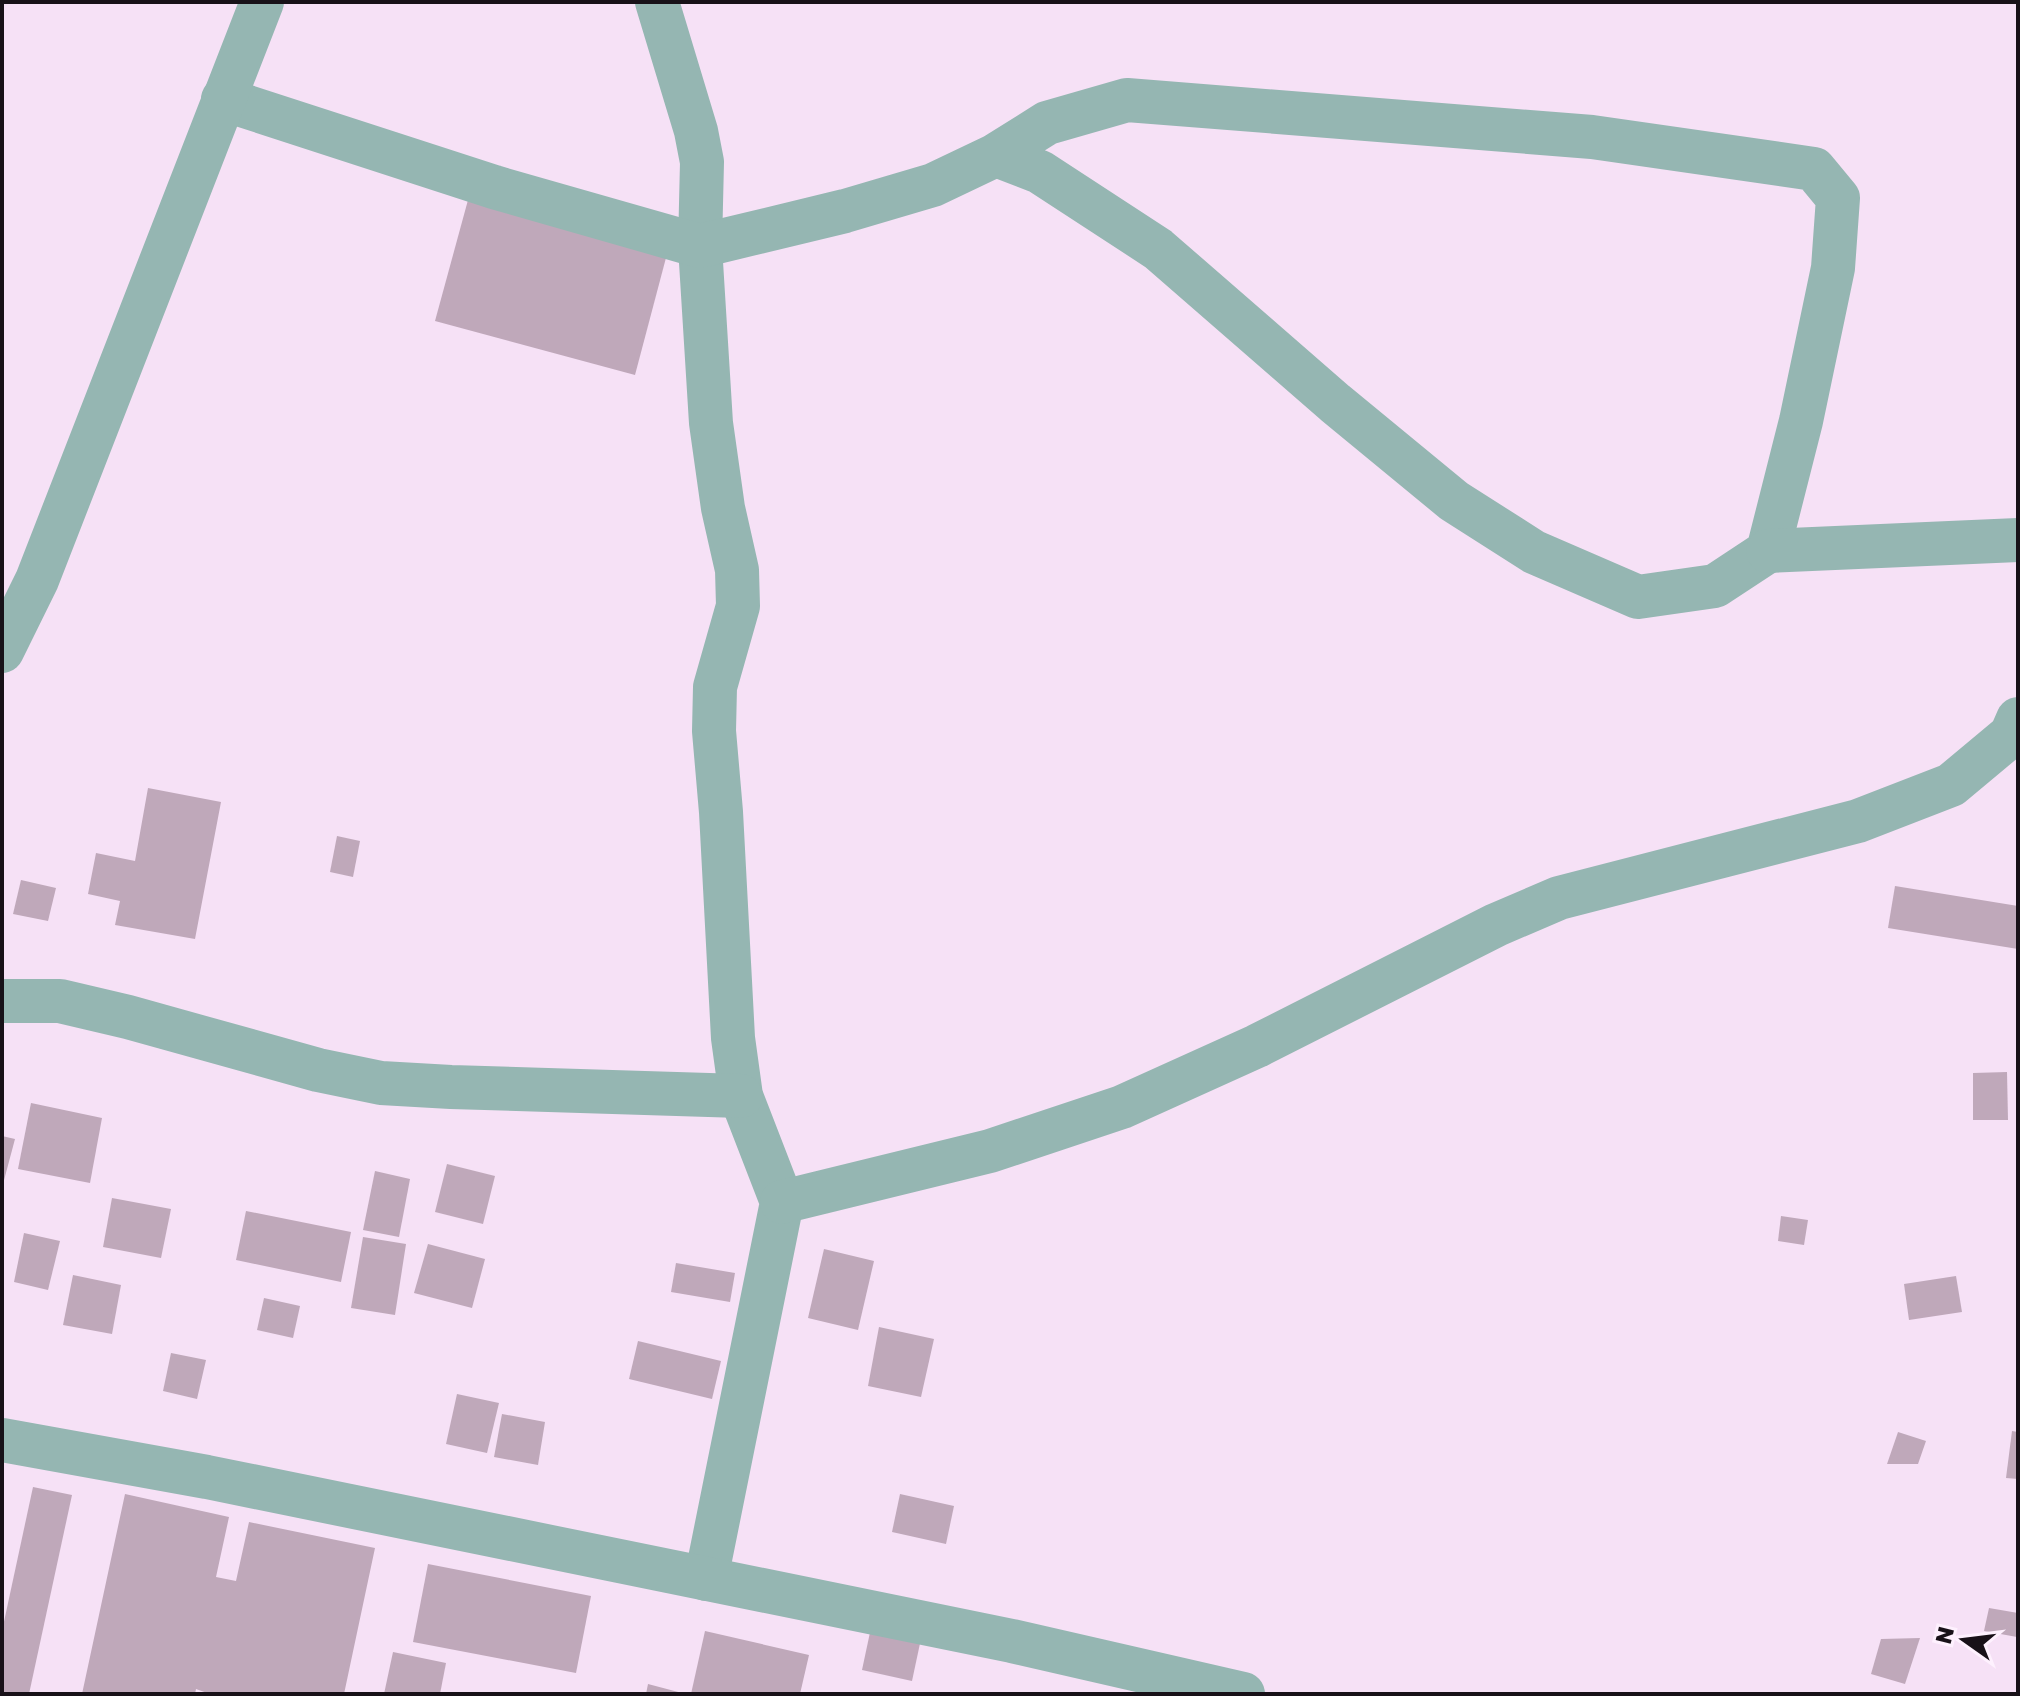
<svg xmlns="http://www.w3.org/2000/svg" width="2020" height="1696" font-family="'Golos Text',sans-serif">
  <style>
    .building { fill: #bfa8ba }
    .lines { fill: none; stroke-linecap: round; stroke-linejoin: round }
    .minor { stroke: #95b6b2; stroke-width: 44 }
    .tertiary { stroke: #95b6b2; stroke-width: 44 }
  </style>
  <rect width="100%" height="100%" fill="#f6e1f6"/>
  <g class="building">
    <path d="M468,200l199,54 -32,121 -200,-54z"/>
    <path d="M148,788l73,14 -26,137 -80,-14 5,-24 -32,-7 8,-41 39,8z"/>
    <path d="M337,836l23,5 -7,36 -23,-5z"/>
    <path d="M21,880l35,8 -8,33 -35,-7z"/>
    <path d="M1895,886l123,20v43l-130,-21z"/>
    <path d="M2007,1072l1,48h-35v-47z"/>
    <path d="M31,1103l71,15 -12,65 -72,-14z"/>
    <path d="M2,1136l13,3 -12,45h-1z"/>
    <path d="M447,1164l48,12 -12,48 -48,-12z"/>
    <path d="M375,1171l35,8 -11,58 -36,-7z"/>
    <path d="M112,1198l59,11 -10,49 -58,-11z"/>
    <path d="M246,1211l105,21 -10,50 -105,-22z"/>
    <path d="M1781,1216l27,4 -4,25 -26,-4z"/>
    <path d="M24,1233l36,8 -12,49 -34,-8z"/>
    <path d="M363,1237l43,7 -11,71 -44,-7z"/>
    <path d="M428,1244l57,15 -13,49 -58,-15z"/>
    <path d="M824,1249l50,12 -16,69 -50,-12z"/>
    <path d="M676,1263l59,10 -5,29 -59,-10z"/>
    <path d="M73,1275l48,10 -9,49 -49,-9z"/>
    <path d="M1956,1276l6,36 -53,8 -5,-36z"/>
    <path d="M264,1298l36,8 -7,32 -36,-8z"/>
    <path d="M879,1327l55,12 -13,58 -53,-11z"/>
    <path d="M638,1341l83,20 -9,38 -83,-20z"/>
    <path d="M171,1353l35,7 -9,39 -34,-8z"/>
    <path d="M457,1394l42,9 -12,50 -41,-9z"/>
    <path d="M502,1414l43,8 -7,43 -44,-8z"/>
    <path d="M2012,1431l6,1v47l-12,-1z"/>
    <path d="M1898,1432l28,9 -8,23h-31z"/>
    <path d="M33,1487l39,8 -43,199h-27v-63z"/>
    <path d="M125,1494l104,23 -13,60 20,4 13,-59 126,26 -31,146h-134l-14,-5 -1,5h-113z"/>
    <path d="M900,1494l54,12 -8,38 -54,-12z"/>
    <path d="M428,1564l163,32 -15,77 -163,-31z"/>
    <path d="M1989,1608l29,5 -1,24 -33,-6z"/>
    <path d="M872,1623l50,11 -10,47 -50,-11z"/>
    <path d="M705,1631l104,24 -9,39h-109z"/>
    <path d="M1920,1638l-15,46 -34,-10 10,-35z"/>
    <path d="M393,1652l53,11 -6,31h-56z"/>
    <path d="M648,1684l34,9v1h-36z"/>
  </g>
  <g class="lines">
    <g class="minor">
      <path d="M657,2l39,129 6,31 -2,84 11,177 12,85 14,62 1,36 -23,81 -1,44 7,81 12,226 8,58 41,106 -76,377"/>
      <path d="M223,99l271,88 206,59 145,-35 88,-26 63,-30 44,17 118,77 177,154 119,98 80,51 104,45 77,-11 53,-35 33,-130 32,-153 5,-70 -24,-29 -222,-32 -465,-37 -80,23 -51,32"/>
      <path d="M1768,551l250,-11"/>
      <path d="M2,1001h58l68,16 190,53 63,13 70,4 290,9"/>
      <path d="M782,1202l208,-51 132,-44 135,-61 239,-121 63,-27 299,-77 93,-36 60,-50 7,-16"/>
      <path d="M2,1440l205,37 805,164 231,53"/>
    </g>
    <path class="tertiary" d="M2,651l35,-71 225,-578"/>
  </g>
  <rect width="2020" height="1696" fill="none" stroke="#181118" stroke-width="8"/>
  <g transform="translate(1964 1640) rotate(284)" stroke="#fef1fe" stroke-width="6" paint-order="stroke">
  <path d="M0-6L14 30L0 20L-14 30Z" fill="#181118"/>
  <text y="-12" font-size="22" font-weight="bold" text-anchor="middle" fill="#181118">N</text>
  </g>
</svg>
